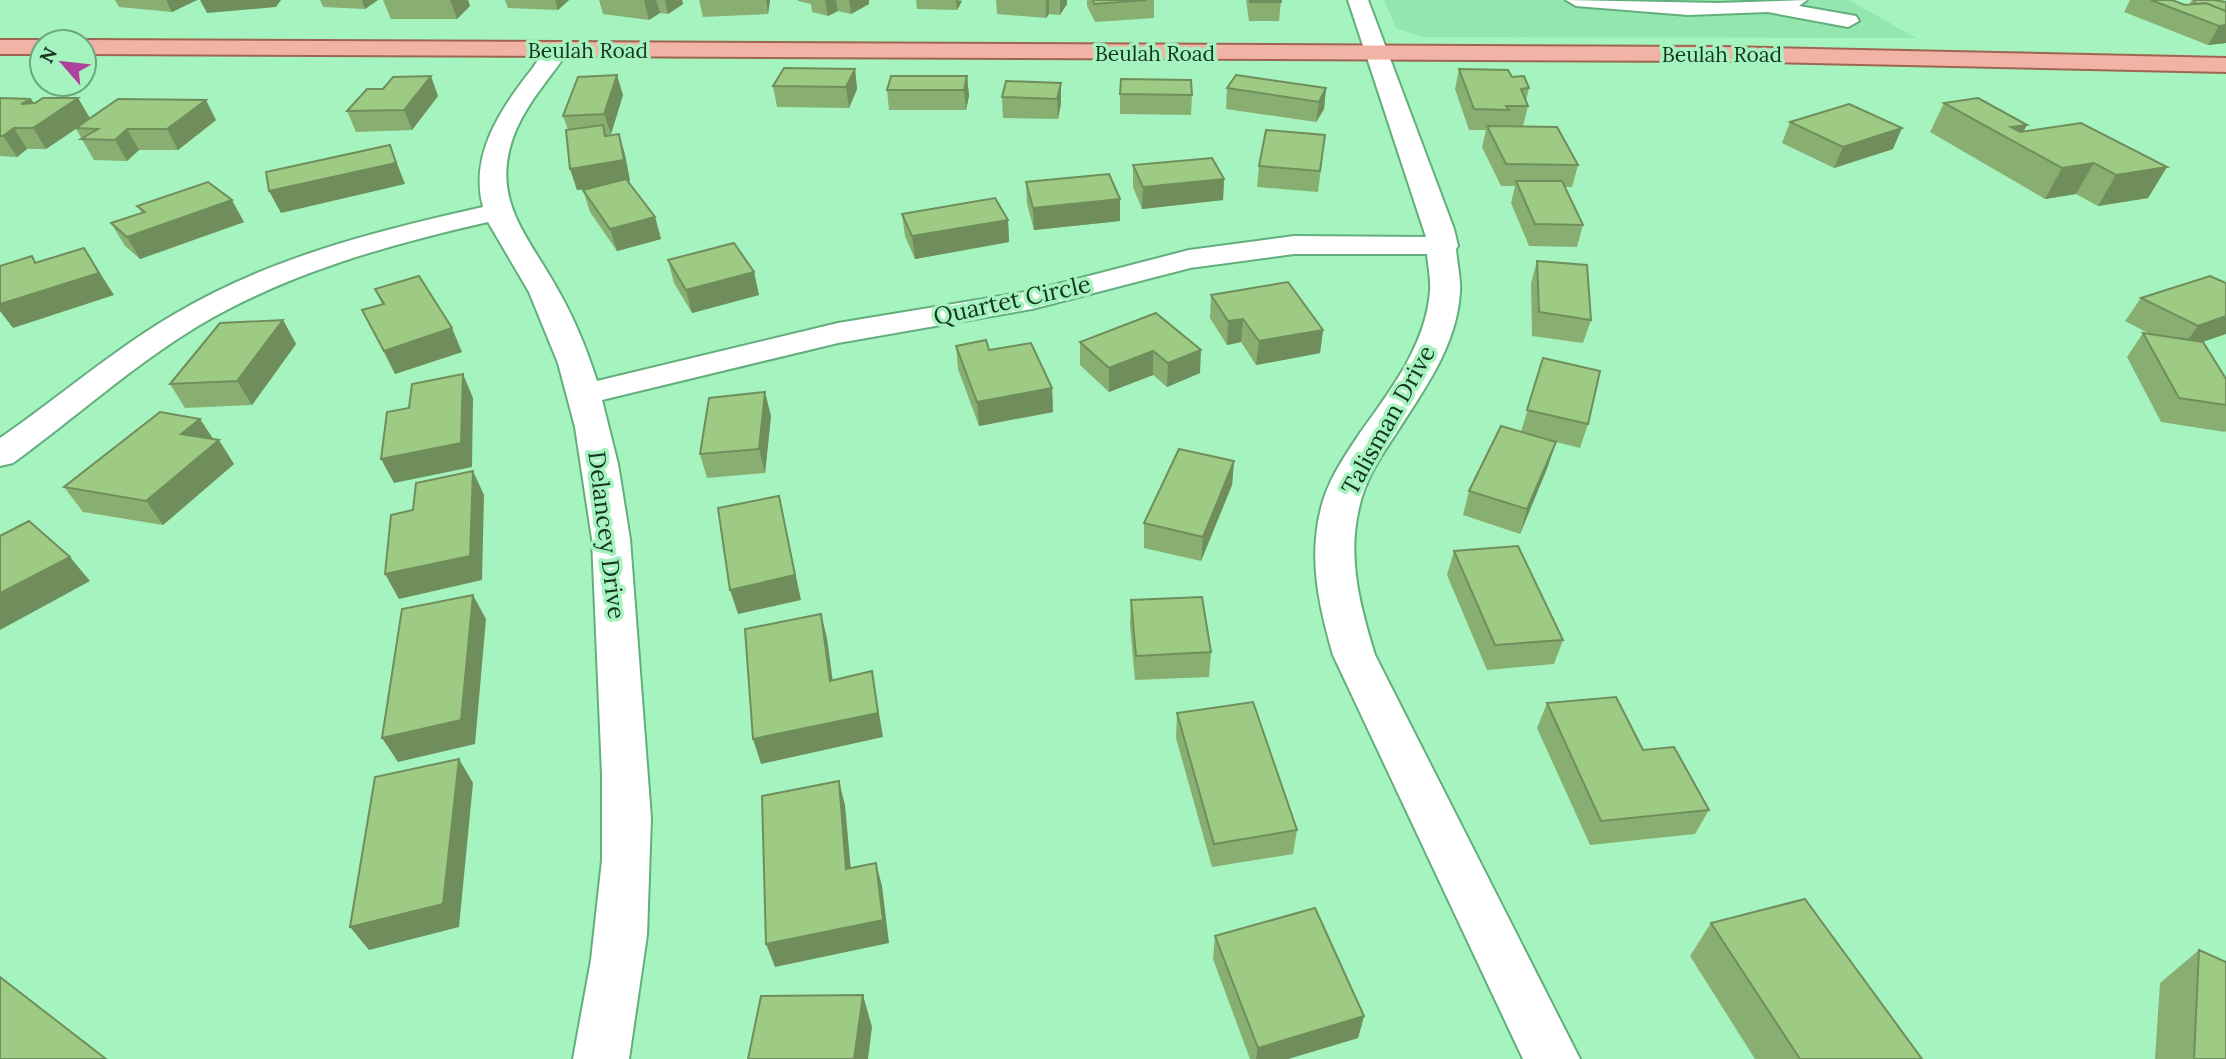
<svg xmlns="http://www.w3.org/2000/svg" width="2226" height="1059" font-family="Lora,serif">
  <style>
    .built { fill: #92e6ae }
    .lines { fill: none; stroke-linecap: round; stroke-linejoin: round }
    .minor-casing { stroke: #63ae7d; stroke-width: 4 }
    .major-casing { stroke: #9e6650; stroke-width: 4 }
    .minor { fill: #fff; fill-rule: evenodd }
    .major { fill: #f1b3a5; fill-rule: evenodd }
    .wall { fill: #88af71 }
    .shaded-wall { fill: #6f8e5c }
    .building { fill: #9ecb83; stroke: #6f8e5c; stroke-width: 2 }
    .labels { text-anchor: middle; dominant-baseline: central; stroke-width: 7; stroke-linejoin: round; paint-order: stroke }
    .far-street-label { font-size: 21px; fill: #153521; stroke: #a5f3be }
    .street-label { font-size: 24px; fill: #153521; stroke: #a5f3be }
  </style>
  <rect width="100%" height="100%" fill="#a5f3be"/>
  <path class="built" d="M1384,0h465l67,38 -494,-1 -26,-9z"/>
  <g class="lines">
    <defs>
      <g id="minor">
        <path d="M1348,0h20l86,229 4,17 -2,3c1,14 5,29 4,43 -3,53 -36,98 -63,140 -16,24 -32,47 -38,76 -12,51 1,98 16,147l205,404h-57l-190,-404c-14,-49 -25,-96 -12,-147 7,-28 23,-51 39,-75 30,-42 66,-88 70,-142 1,-12 -2,-25 -3,-37h-133l-104,14 -158,41 -194,34 -236,57 16,64 12,75 21,279 -4,117 -18,124h-56l18,-99 11,-100v-85l-10,-236 -17,-112 -17,-64 -29,-71 -41,-70c-101,23 -201,51 -290,104 -66,40 -123,92 -185,137l-13,3v-28c58,-40 112,-87 173,-123 95,-57 203,-84 310,-108 -14,-52 18,-99 49,-138 7,-10 14,-23 26,-26l11,7c-18,27 -40,50 -53,80 -29,69 13,106 43,162 16,28 28,58 38,89l241,-58 193,-32 158,-41 105,-14 132,1z"/>
        <path d="M1566,0l152,3 89,-3 -8,6 57,10 3,5 -11,6 -80,-15 -80,3 -112,-9z"/>
      </g>
      <g id="major">
        <path d="M0,40h42l7,2h-7v12h-42z"/>
        <path d="M84,40l1639,7 503,11v14l-503,-11 -1639,-7v-12h-7z"/>
      </g>
    </defs>
    <use href="#minor" class="minor-casing"/>
    <use href="#major" class="major-casing"/>
    <use href="#minor" class="minor"/>
    <use href="#major" class="major"/>
  </g>
  <g class="wall">
    <path d="M115,0h82l-25,12 -53,-5z"/>
    <path d="M320,0h58l-13,9 -42,-2z"/>
    <path d="M383,0h85l2,6 -13,13h-66z"/>
    <path d="M505,0h64l-11,10 -50,-2z"/>
    <path d="M599,0h83l1,4 -15,10 -8,-1 -11,7 -46,-6z"/>
    <path d="M699,0h71l-2,14 -65,3z"/>
    <path d="M798,0h71v4l-18,10 -13,-3 -10,5 -16,-4 -1,-8 -13,-3z"/>
    <path d="M916,0h40l6,1 -5,9 -40,-1z"/>
    <path d="M996,0h71v4l-7,11 -11,-1 -3,4 -49,-4z"/>
    <path d="M1087,0h67v18l-59,4 -8,-16z"/>
    <path d="M1246,0h35l-2,21h-30z"/>
    <path d="M2130,0h42l13,5h4l3,-5h22l12,2v41l-18,2 -84,-33z"/>
    <path d="M855,69l2,20 -8,19 -72,-1 -4,-21z"/>
    <path d="M1459,69l53,8 17,11 -3,13 2,5 -5,20 55,39 -6,22h-7l18,38 -6,22 -48,-1 -18,-43 4,-17h-14l-19,-39 4,-17h-17l-14,-41z"/>
    <path d="M967,76l2,20 -3,14h-77l-2,-20z"/>
    <path d="M1061,83v20l-3,16 -55,-1 -1,-21z"/>
    <path d="M1227,88h99l-2,21 -8,13 -90,-13z"/>
    <path d="M383,89l55,7 -26,34 -56,2 -9,-21z"/>
    <path d="M1120,94l72,1 -1,20 -71,-1z"/>
    <path d="M623,95l-12,39 -5,1v1l13,-2 6,21 5,26 -1,1 26,35 6,22 -44,12 -27,-39 -7,-22 9,-2 -15,2 -9,-60 -5,-14z"/>
    <path d="M0,98l31,1 3,4 44,-5 12,20 126,2 -38,30h-39l-12,11 -33,-1 -18,-31 -30,20h-19l-10,8 -17,-1z"/>
    <path d="M1944,103l83,22 -4,7 144,35 -19,31 -50,8 -22,-12 -31,5 -115,-67z"/>
    <path d="M1790,122l103,27 -59,19 -52,-25z"/>
    <path d="M1325,135l-7,57 -61,-5 2,-21z"/>
    <path d="M1133,165l91,14 -1,21 -81,9 -9,-22z"/>
    <path d="M1026,182l94,39 -86,9 -7,-26z"/>
    <path d="M137,206l107,16 -104,37 -15,-13 -14,-23 31,-10z"/>
    <path d="M902,214l106,6 1,22 -94,17 -10,-23z"/>
    <path d="M668,260l86,12 5,23 -67,18 -18,-30z"/>
    <path d="M1537,261l54,59 -8,23 -51,-7 -1,-53z"/>
    <path d="M2226,283v51l-24,8 24,37v52l-1,1 -64,-10 -34,-65 16,-24 9,2 -27,-14 16,-23z"/>
    <path d="M375,289l87,63 -67,22 -33,-64 20,-6z"/>
    <path d="M1211,295l112,35 -3,23 -64,12 -15,-23 -14,3 -17,-27z"/>
    <path d="M1156,313l44,60 -33,14 -14,-12 -44,17 -29,-27v-23z"/>
    <path d="M283,320l13,24 -44,61 -67,3 -15,-24z"/>
    <path d="M956,346l33,4 63,38 1,24 -74,14 -21,-57z"/>
    <path d="M1543,358l45,66 -8,24 -24,-6 -8,24 -28,68 -57,-19 6,-24 52,-59z"/>
    <path d="M771,416l-6,57 -58,5 -7,-24z"/>
    <path d="M1234,461l-2,24 -31,76 -57,-13v-25z"/>
    <path d="M234,464l-71,61 -80,-13 -19,-25z"/>
    <path d="M1454,551l109,89 -9,24 -67,6 -40,-95z"/>
    <path d="M1131,600l80,52 -2,25 -74,3 -5,-55z"/>
    <path d="M1547,703l96,47 66,60 -14,24 -105,11 -53,-117z"/>
    <path d="M1177,713l120,117 -4,24 -81,13 -36,-129z"/>
    <path d="M1711,923l211,136h-167l-65,-103z"/>
    <path d="M1215,936l149,80 -6,22 -70,21h-38l-37,-100z"/>
    <path d="M2199,950l27,109h-71l5,-76z"/>
  </g>
  <g class="shaded-wall">
    <path d="M166,0h31l-25,12z"/>
    <path d="M200,0h81l-5,7 -69,6z"/>
    <path d="M362,0h16l-13,9z"/>
    <path d="M450,0h18l2,6 -13,13z"/>
    <path d="M555,0h14l-11,10z"/>
    <path d="M646,0h10l4,13 -11,7 -5,-19z"/>
    <path d="M665,0h17l1,4 -15,10z"/>
    <path d="M766,0h4l-2,14z"/>
    <path d="M825,0h11l2,11 -10,5z"/>
    <path d="M849,0h20v4l-18,10z"/>
    <path d="M956,0l6,1 -5,9z"/>
    <path d="M1046,0h3v14l-3,4z"/>
    <path d="M1060,0h7v4l-7,11z"/>
    <path d="M2226,25v18l-18,2 11,-19z"/>
    <path d="M855,69l2,20 -8,19 -3,-21z"/>
    <path d="M617,75l6,20 -12,39 -7,-20z"/>
    <path d="M431,76l7,20 -26,34 -8,-20z"/>
    <path d="M967,76l2,20 -3,14 -2,-20z"/>
    <path d="M1061,83v20l-3,16 -1,-20z"/>
    <path d="M1326,88l-2,21 -8,13 3,-20z"/>
    <path d="M78,98l12,21 -44,30 -13,-21z"/>
    <path d="M31,99l13,20 -23,-15z"/>
    <path d="M206,100l10,20 -38,30 -11,-21z"/>
    <path d="M2027,125l-10,18 -6,-16z"/>
    <path d="M14,128l13,21 -10,8 -14,-21z"/>
    <path d="M1902,128l-9,21 -59,19 9,-21z"/>
    <path d="M127,129l12,21 -12,11 -12,-21z"/>
    <path d="M619,134l6,21 5,26 -53,9 -7,-21z"/>
    <path d="M390,145l15,39 -124,29 -12,-22z"/>
    <path d="M2094,163l-18,31 -31,5 17,-31z"/>
    <path d="M2167,167l-19,31 -50,8 18,-31z"/>
    <path d="M1224,179l-1,21 -81,9 1,-22z"/>
    <path d="M1120,199v22l-86,9 -1,-22z"/>
    <path d="M232,200l12,22 -104,37 -13,-22z"/>
    <path d="M655,217l6,22 -44,12 -7,-22z"/>
    <path d="M1008,220l1,22 -94,17 -3,-23z"/>
    <path d="M84,248l30,47 -101,33 -13,-17v-7z"/>
    <path d="M754,272l5,23 -67,18 -6,-23z"/>
    <path d="M2226,316v18l-45,15 17,-23z"/>
    <path d="M1243,319l-2,23 -14,3 1,-24z"/>
    <path d="M283,320l13,24 -44,61 -15,-24z"/>
    <path d="M452,328l10,24 -67,22 -11,-23z"/>
    <path d="M1323,330l-3,23 -64,12 3,-24z"/>
    <path d="M1201,350l-1,23 -33,14 1,-24z"/>
    <path d="M1153,351v24l-44,17v-24z"/>
    <path d="M463,374l10,24 -1,69 -78,16 -13,-24z"/>
    <path d="M1052,388l1,24 -74,14 -2,-24z"/>
    <path d="M765,392l6,24 -6,57 -6,-24z"/>
    <path d="M200,419l16,24 -35,-9z"/>
    <path d="M219,440l15,24 -71,61 -17,-24z"/>
    <path d="M1556,442l-8,24 -28,68 7,-25z"/>
    <path d="M1234,461l-2,24 -31,76 2,-24z"/>
    <path d="M473,471l11,24 -2,85 -83,19 -14,-25z"/>
    <path d="M779,496l22,104 -63,14 -8,-24z"/>
    <path d="M70,557l20,24 -90,49v-37z"/>
    <path d="M473,595l13,24 -11,125 -77,18 -16,-24z"/>
    <path d="M821,614l6,24 9,67 -6,-24z"/>
    <path d="M872,671l11,66 -122,27 -8,-25z"/>
    <path d="M459,759l14,24 -14,144 -90,23 -19,-23z"/>
    <path d="M839,781l6,24 8,88 -7,-24z"/>
    <path d="M876,863l6,23 7,57 -114,24 -9,-23z"/>
    <path d="M863,995l9,32 -4,32h-14z"/>
    <path d="M1364,1016l-6,22 -70,21h-32l2,-11z"/>
  </g>
  <g class="building">
    <path d="M1093,0h53l-52,4z"/>
    <rect x="1250" y="0" width="31" height="2"/>
    <path d="M2151,0h21l13,5 21,-2 20,8v14l-7,1z"/>
    <path d="M2194,0h20l12,2v9l-20,-8 -11,1z"/>
    <path d="M784,68l71,1 -9,18 -73,-1z"/>
    <path d="M1459,69l49,1 4,7 12,-1 5,12 -8,1 7,17h-22l3,4 -35,-1z"/>
    <path d="M617,75l-13,39 -41,2 15,-39z"/>
    <path d="M1236,75l90,13 -7,14 -92,-14z"/>
    <path d="M431,76l-27,34 -57,1 20,-22h16l10,-12z"/>
    <path d="M891,76h76l-3,14h-77z"/>
    <path d="M1121,79l70,1 1,15 -72,-1z"/>
    <path d="M1006,81l55,2 -4,16 -55,-2z"/>
    <path d="M0,98l31,1 -10,5 14,-1 8,-5h35l-45,30h-19l-11,8h-3z"/>
    <path d="M1978,98l49,27 -16,2 9,5 61,-9 86,44 -51,8 -22,-12 -32,5 -118,-65z"/>
    <path d="M118,99l88,1 -39,29h-40l-12,11 -34,-1 17,-10 -22,-1z"/>
    <path d="M1849,104l53,24 -59,19 -53,-25z"/>
    <path d="M603,125l2,11 14,-2 5,26 -54,9 -4,-39z"/>
    <path d="M1487,126l70,1 21,38 -72,-1z"/>
    <path d="M1266,130l59,5 -5,36 -61,-5z"/>
    <path d="M390,145l6,18 -127,28 -3,-19z"/>
    <path d="M1212,158l12,21 -81,8 -10,-22z"/>
    <path d="M1109,174l11,25 -87,9 -7,-26z"/>
    <path d="M626,179l29,38 -45,12 -27,-39z"/>
    <path d="M1516,181h46l21,44 -48,-1z"/>
    <path d="M208,182l24,18 -105,37 -16,-14 34,-11 -8,-6z"/>
    <path d="M995,198l13,22 -96,16 -10,-22z"/>
    <path d="M734,243l20,29 -68,18 -18,-30z"/>
    <path d="M84,248l15,25 -99,31v-38l32,-10 3,7z"/>
    <path d="M1537,261l50,4 4,55 -52,-8z"/>
    <path d="M419,276l33,52 -68,23 -22,-41 22,-6 -9,-15z"/>
    <path d="M2210,276l16,7v33l-28,10 -57,-28z"/>
    <path d="M1288,282l35,48 -64,11 -16,-22 -15,2 -17,-26z"/>
    <path d="M1156,313l45,37 -33,13 -15,-12 -44,17 -29,-26z"/>
    <path d="M283,320l-46,61 -67,3 50,-61z"/>
    <path d="M2143,333l60,9 23,37v26l-47,-7z"/>
    <path d="M986,340l3,10 42,-7 21,45 -75,14 -21,-56z"/>
    <path d="M1543,358l57,13 -12,53 -61,-14z"/>
    <path d="M463,374l-2,69 -80,16 6,-47 22,-4 3,-24z"/>
    <path d="M765,392l-6,57 -59,5 9,-56z"/>
    <path d="M160,412l40,7 -19,15 38,6 -73,61 -82,-14z"/>
    <path d="M1501,426l55,16 -29,67 -58,-18z"/>
    <path d="M1179,449l55,12 -31,76 -59,-14z"/>
    <path d="M473,471l-3,85 -85,18 6,-59 22,-5 3,-27z"/>
    <path d="M779,496l16,79 -65,15 -12,-82z"/>
    <path d="M29,521l41,36 -70,36v-57z"/>
    <path d="M1518,546l45,94 -68,5 -41,-94z"/>
    <path d="M473,595l-12,125 -79,18 20,-129z"/>
    <path d="M1202,597l9,55 -75,4 -5,-56z"/>
    <path d="M821,614l9,67 42,-10 6,42 -125,26 -8,-110z"/>
    <path d="M1616,697l27,53 31,-3 35,63 -108,11 -54,-118z"/>
    <path d="M1253,702l44,128 -83,14 -37,-131z"/>
    <path d="M459,759l-16,145 -93,23 25,-150z"/>
    <path d="M839,781l7,88 30,-6 7,57 -117,24 -4,-148z"/>
    <path d="M1805,899l117,160h-122l-89,-136z"/>
    <path d="M1315,908l49,108 -106,32 -43,-112z"/>
    <path d="M2199,950l27,12v97h-32z"/>
    <path d="M0,977l106,82h-106z"/>
    <path d="M863,995l-9,64h-106l13,-63z"/>
  </g>
  <g class="labels">
    <g class="far-street-label">
      <text x="588" y="50">Beulah Road</text>
      <text x="1155" y="53">Beulah Road</text>
      <text x="1722" y="54">Beulah Road</text>
    </g>
    <g class="street-label">
      <text transform="translate(1012 300) rotate(-12)">Quartet Circle</text>
      <text transform="translate(1388 420) rotate(-61)">Talisman Drive</text>
      <text transform="translate(607 535) rotate(83)">Delancey Drive</text>
    </g>
  </g>
  <g transform="translate(63 63) rotate(298)"><circle r="33" fill="#a5f3be" stroke="#6ba77f" stroke-width="2"/>
  <path d="M0-5L12 26L0 18L-12 26Z" fill="#b0419f"/>
  <text y="-10" font-size="19" font-weight="bold" text-anchor="middle" fill="#153521">N</text>
  </g>
</svg>
